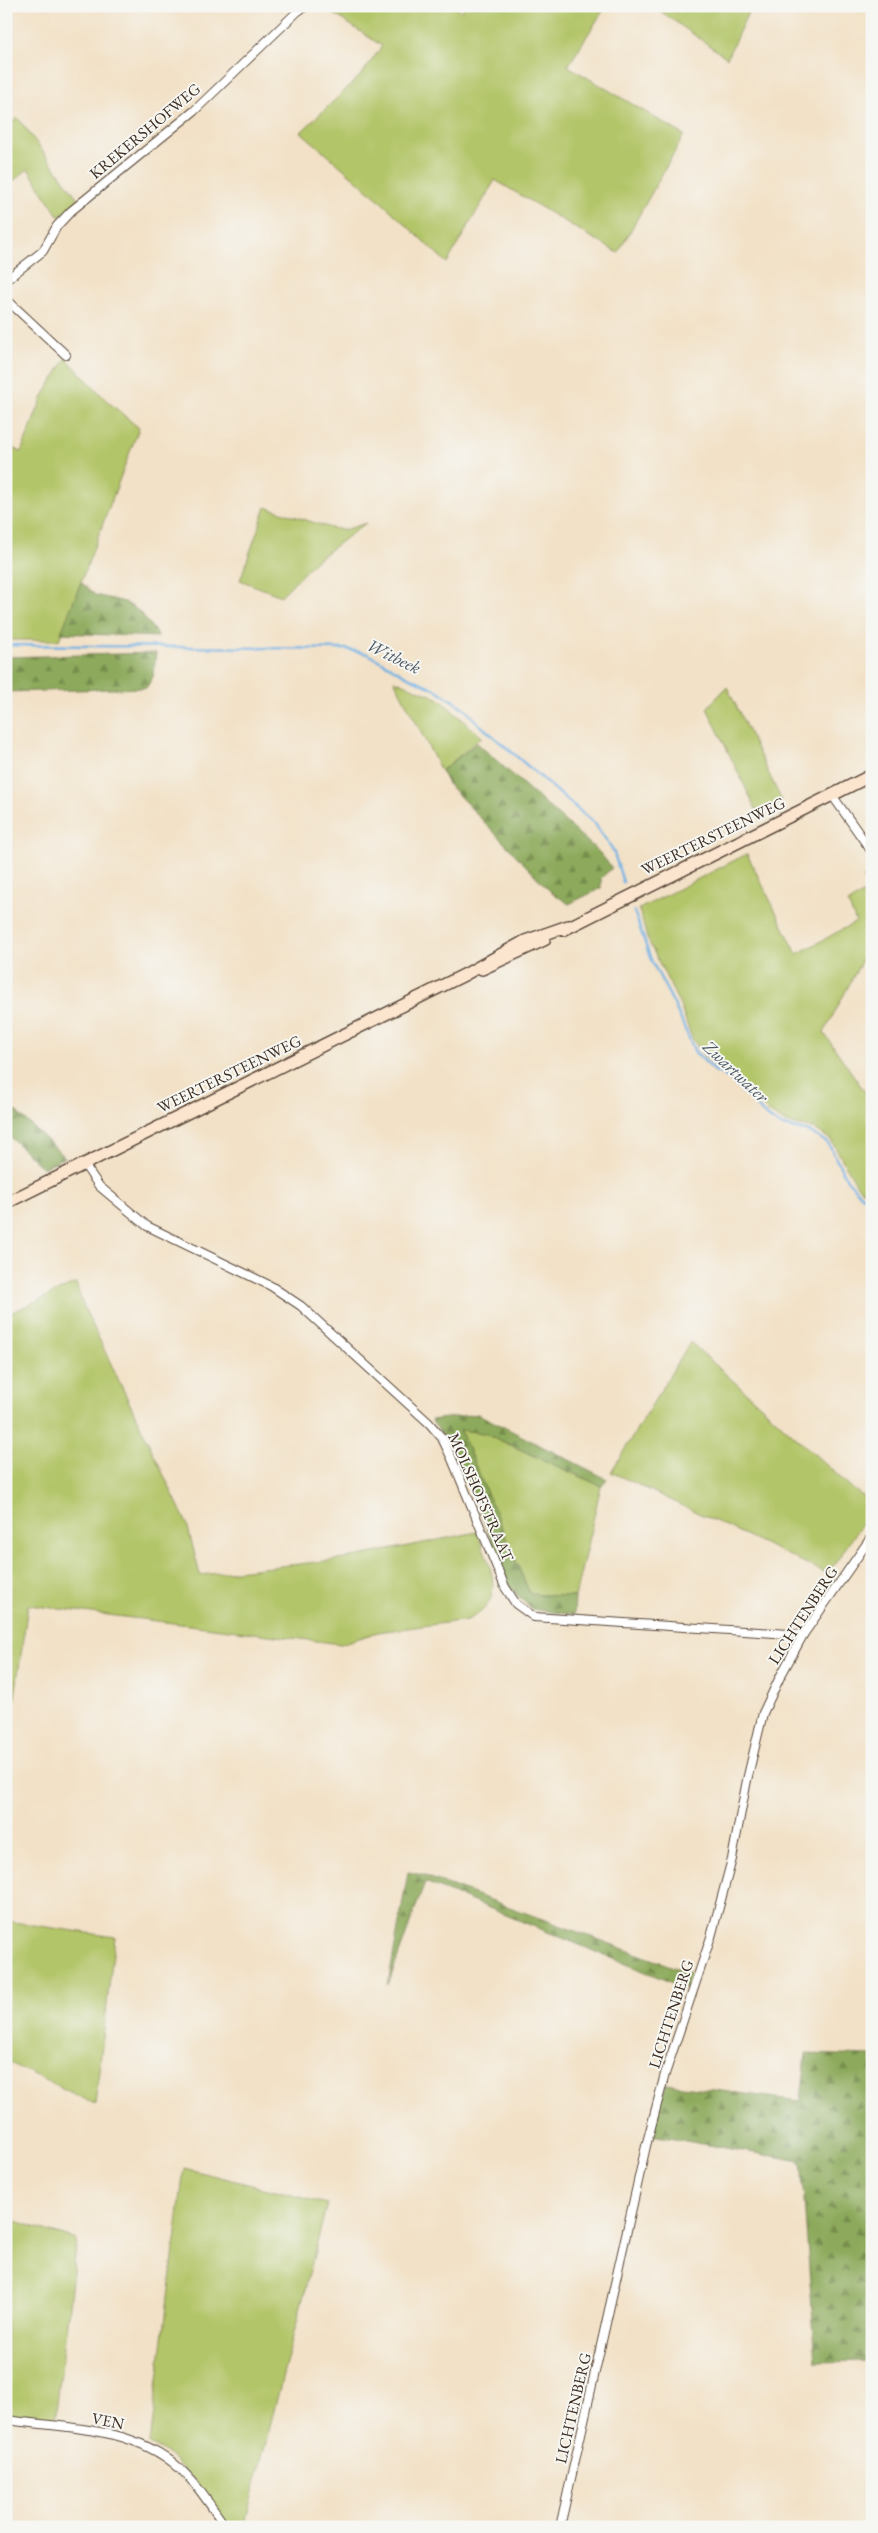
<svg xmlns="http://www.w3.org/2000/svg" width="878" height="2533" font-family="'EB Garamond',serif">
  <style>
    .green { fill: #b2c568; stroke: #767843 }
    .forest { fill: url(#forest-firs); stroke: #646a3d }
    .lines { fill: none; stroke-linecap: round; stroke-linejoin: round }
    .stream { stroke: #6fb0e3; stroke-width: 2.5 }
    .street-casing { stroke: #564537; stroke-width: 10 }
    .secondary-casing { stroke: #564537; stroke-width: 14 }
    .street { stroke: #fff; stroke-width: 8 }
    .secondary { stroke: #fce5cf; stroke-width: 11 }
    .labels { text-anchor: middle; dominant-baseline: central; stroke-width: 4; stroke-linejoin: round; paint-order: stroke }
    .street-label { font-size: 16px; fill: #3b2a1e; stroke: #f6f6f2 }
    .water-label { font-size: 18px; font-style: italic; fill: #4d5963; stroke: #f6f6f2 }
  </style>
  <defs>
    <pattern id="forest-firs" width="22" height="20" patternUnits="userSpaceOnUse" patternTransform="scale(1.25)"><rect width="22" height="20" fill="#8daa5c"/><path d="M5 1l3.5 6h-7zM16 11l3.5 6h-7z" fill="#748b4b"/></pattern>
  </defs>
  <rect width="100%" height="100%" fill="#f6f6f2"/>
  <filter id="ink" filterUnits="userSpaceOnUse"><feTurbulence type="fractalNoise" baseFrequency=".02" numOctaves="2"/><feDisplacementMap in="SourceGraphic" scale="10" xChannelSelector="R" yChannelSelector="G"/><feConvolveMatrix kernelMatrix="1 2 1 2 8 2 1 2 1" color-interpolation-filters="sRGB"/></filter>
  <filter id="wash" filterUnits="userSpaceOnUse"><feTurbulence type="fractalNoise" baseFrequency=".0096" numOctaves="4" result="noise"/><feDisplacementMap in="SourceGraphic" scale="20" xChannelSelector="R" yChannelSelector="G"/><feGaussianBlur stdDeviation="1.12" result="paint"/><feColorMatrix in="noise" values="0 0 0 0 0 0 0 0 0 0 0 0 0 0 0 0 0 1.4 0 .05"/><feComposite in="paint" operator="in"/></filter>
  <g filter="url(#wash)">
    <rect width="100%" height="100%" fill="#f2e1c6"/>
    <g class="green">
      <path d="M322,6h130l10,5 3,-5h141l-38,60 116,69 -66,118 -123,-73 -48,83 -71,-66 -75,-65 61,-58 20,-28z"/>
      <path d="M653,6h98l-24,52z"/>
      <path d="M18,118l61,82 -20,17 -31,-48 -22,18v-60z"/>
      <path d="M66,358l40,42 33,28 -80,212h-53v-195l15,7 22,-56z"/>
      <path d="M266,507l65,21 13,2 22,-7 -51,38 -34,35 -41,-16z"/>
      <path d="M394,680l44,18 44,39 -41,34z"/>
      <path d="M727,687l55,114 -24,13 -51,-106z"/>
      <path d="M747,854l50,100 59,-32 -8,-19 21,-13 -6,-12 9,-4v67l-48,92 48,69v95l-14,-10 -27,-47 -16,-11 -29,-6 -19,-12 -33,-35 -15,-7 -15,-13 -12,-18 -13,-35 -32,-65 -8,-29z"/>
      <path d="M76,1283l6,20 105,221 13,51 144,-16 133,-27c12,31 33,70 -10,88l-89,12 -37,12 -313,-39 -22,154v-444z"/>
      <path d="M690,1342l163,147 19,14v6l-44,65 -217,-102z"/>
      <path d="M460,1430l24,3 117,53 -26,111 -45,-3z"/>
      <path d="M6,1921l109,16 -20,167 -89,-43z"/>
      <path d="M184,2168l143,36 -83,323h-15c-23,-29 -45,-67 -79,-83z"/>
      <path d="M6,2218l71,22 -22,180 -49,-6z"/>
    </g>
    <g class="forest">
      <path d="M81,582l14,13 30,7 15,10 19,25 -98,-4z"/>
      <path d="M156,653l-3,24 -7,11 -140,4v-35z"/>
      <path d="M477,743l122,109 13,16 -11,10v10l-32,16 -18,-12 -103,-108 -7,-13z"/>
      <path d="M6,1102l59,55 -22,11 -37,-35z"/>
      <path d="M478,1414l129,65 -6,7 -117,-53 -24,-3 70,164 45,3 -1,18 -42,-6 -21,-20 -38,-95 -23,-49 -19,-25z"/>
      <path d="M408,1872l14,3 268,98 -5,15 -260,-106 -37,103z"/>
      <path d="M806,2054l66,2v305l-56,1 -15,-201 -150,-26 15,-51 135,17z"/>
    </g>
    <g class="lines">
      <g class="stream">
        <path d="M6,645l340,4 22,5 40,23 27,12 30,20 14,15 116,100 18,26 10,32"/>
        <path d="M634,911l17,49 23,44 21,48 20,19 14,7 34,35 16,12 31,7 18,11 19,37 15,16 10,6"/>
      </g>
    </g>
  </g>
  <g filter="url(#ink)">
    <g class="lines">
      <defs>
        <g id="street">
          <path d="M6,280l37,-29 14,-25 14,-15 123,-100 104,-100 8,-5"/>
          <path d="M6,299l60,56"/>
          <path d="M832,795l40,57"/>
          <path d="M84,1164l15,22 48,40 124,60 30,20 128,117 13,15 10,21 53,128 11,17 18,13 269,18"/>
          <path d="M6,2420c58,8 126,6 172,47 19,16 33,40 48,60"/>
          <path d="M560,2527l86,-381 19,-72 46,-137 21,-78 15,-79 16,-67 17,-36 23,-42 69,-99"/>
        </g>
        <g id="secondary">
          <path d="M563,930l309,-155"/>
          <path d="M482,969l62,-29"/>
          <path d="M6,1203l460,-229 59,-33 43,-15"/>
        </g>
      </defs>
      <use href="#street" class="street-casing"/>
      <use href="#secondary" class="secondary-casing"/>
      <use href="#street" class="street"/>
      <use href="#secondary" class="secondary"/>
    </g>
  </g>
  <g class="labels">
    <g class="street-label">
      <text transform="translate(145 131) rotate(-40)">KREKERSHOFWEG</text>
      <text transform="translate(713 836) rotate(-26)">WEERTERSTEENWEG</text>
      <text transform="translate(229 1074) rotate(-26)">WEERTERSTEENWEG</text>
      <text transform="translate(481 1497) rotate(66)">MOLSHOFSTRAAT</text>
      <text transform="translate(803 1615) rotate(-57)">LICHTENBERG</text>
      <text transform="translate(671 2014) rotate(-72)">LICHTENBERG</text>
      <text transform="translate(573 2408) rotate(-77)">LICHTENBERG</text>
      <text transform="translate(108 2421) rotate(11)">VEN</text>
    </g>
    <g class="water-label">
      <text transform="translate(394 656) rotate(26)">Witbeek</text>
      <text transform="translate(736 1071) rotate(43)">Zwartwater</text>
    </g>
  </g>
  <rect width="878" height="2533" fill="none" stroke="#f6f6f2" stroke-width="25"/>
</svg>
